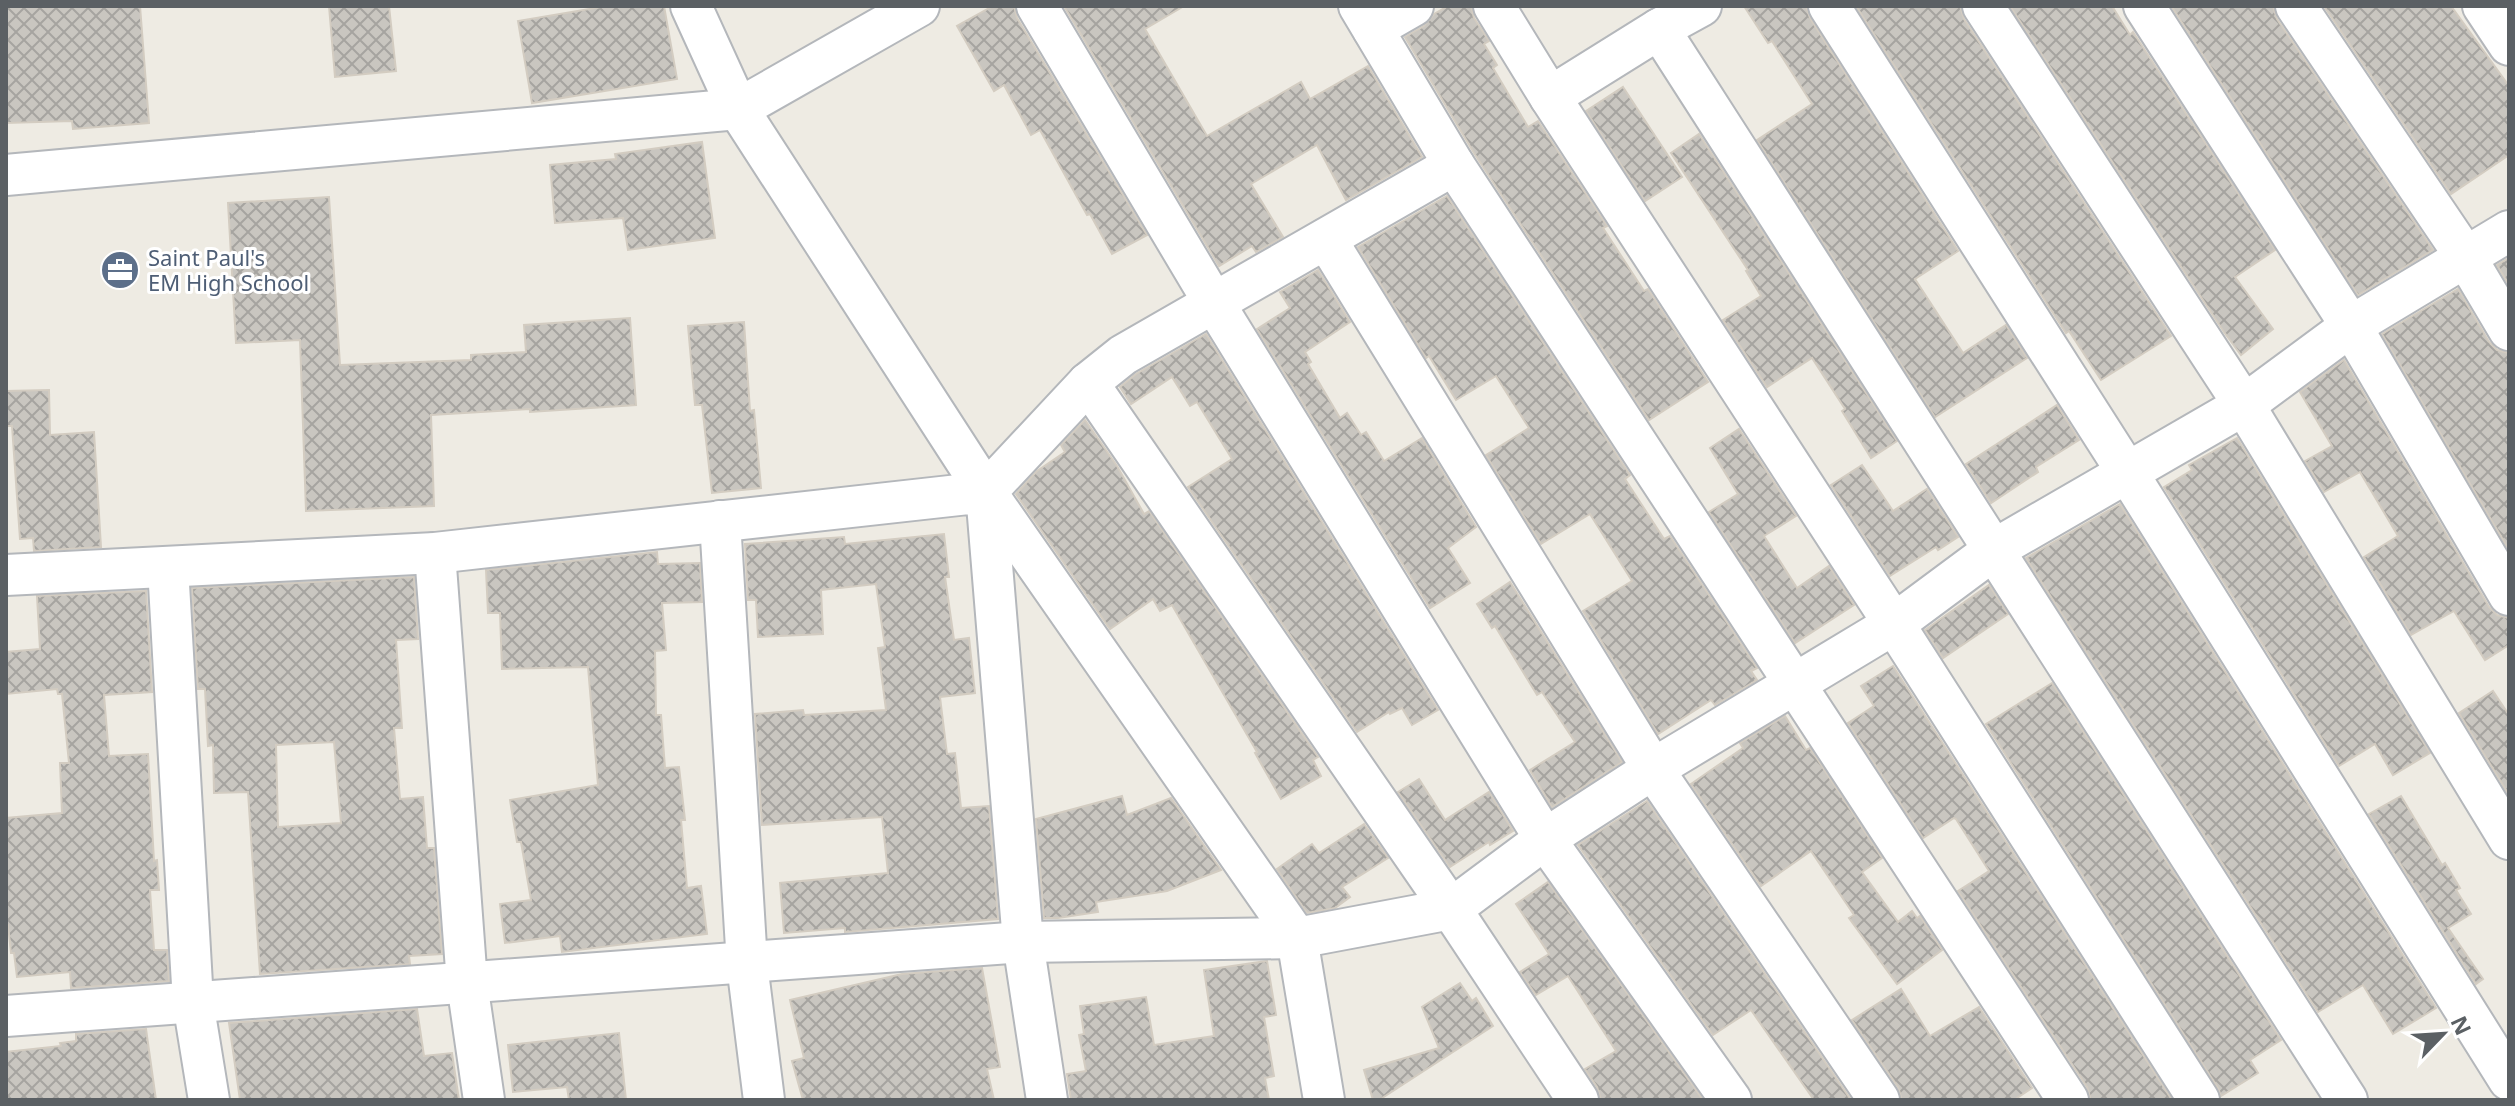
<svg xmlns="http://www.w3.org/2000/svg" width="2515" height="1106" font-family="'Noto Sans',sans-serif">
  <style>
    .building { fill: url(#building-cross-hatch); stroke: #d3ccc1; stroke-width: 2; fill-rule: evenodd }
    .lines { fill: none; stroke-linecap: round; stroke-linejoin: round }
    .minor-casing { stroke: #b4b7bb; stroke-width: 44 }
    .minor { stroke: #fff; stroke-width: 40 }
    .labels { text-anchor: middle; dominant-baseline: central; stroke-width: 6; stroke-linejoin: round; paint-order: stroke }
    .service-label { font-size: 22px; fill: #4e5e75; stroke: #fff; text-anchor: start }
  </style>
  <defs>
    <pattern id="building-cross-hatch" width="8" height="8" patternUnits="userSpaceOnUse" patternTransform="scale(2)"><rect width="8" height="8" fill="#c9c6c0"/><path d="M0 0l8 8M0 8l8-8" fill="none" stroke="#a6a4a0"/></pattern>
  </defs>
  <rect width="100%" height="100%" fill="#eeebe3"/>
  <g class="building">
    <path d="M6,6h134l9,117 -76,6 -1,-8 -66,2z"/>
    <path d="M329,6h60l7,65 -61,6z"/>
    <path d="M607,6h57l13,73 -145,24 -14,-82z"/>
    <path d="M993,6h21l3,12 130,217 -35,19 -22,-40 -3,1 -47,-85 -9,5 -27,-50 -10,6 -37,-65z"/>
    <path d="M1064,6h120l-39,23 62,107 94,-54 9,17 58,-33 54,91 -76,43 -29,-55 -66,39 32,53 -27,15 -4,-6 -33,20z"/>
    <path d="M1448,6h23l3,12 15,23 -5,3 13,21 -4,3 35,59 10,-6 69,105 -4,2 41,63 4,-2 60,93 -59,38 -175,-267 -69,-116 19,-11 10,-12z"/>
    <path d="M1744,6h62l4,12 148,233 -43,28 48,74 43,-28 21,33 -92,59 -178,-277 55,-36 -40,-63 -4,2z"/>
    <path d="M1856,6h104l4,13 207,317 -70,44 -32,-49 -3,2z"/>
    <path d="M2010,6h102l18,29 3,-3 142,218 -40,27 38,52 -32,26 -17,-23z"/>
    <path d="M2253,6h20l4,13 156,231 -75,45 -186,-288z"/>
    <path d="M2324,6h127l58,80v69l-58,39z"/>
    <path d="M1623,87l59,90 -37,24 -59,-90z"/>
    <path d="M1699,134l198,307 -26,17 -29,-47 3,-2 -33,-51 -45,29 -44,-67 38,-24 -15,-25 2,-1 -77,-117z"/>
    <path d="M702,142l13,96 -87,12 -5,-32 -68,5 -5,-58 66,-6 -1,-5z"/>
    <path d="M1447,196l183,279 -5,4 39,60 6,-3 87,132 -6,3 6,9 -42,25 -4,-5 -53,34 -75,-123 49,-30 -42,-67 -49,30 -55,-89 43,-27 -33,-52 -40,24 -27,-44 -3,2 -68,-111z"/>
    <path d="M329,197l11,168 131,-5v-5l55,-3 -2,-27 106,-7 6,87 -106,7v-3l-99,6 3,91 -128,5 -6,-171 -64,3 -8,-140z"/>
    <path d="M2509,258v27l-12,-20z"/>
    <path d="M1318,270l32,52 -45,30 6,10 -3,2 32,54 7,-5 14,22 5,-3 18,29 38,-23 54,89 -28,21 22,35 -40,25 -173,-279 33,-21 -10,-16z"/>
    <path d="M2458,289l31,53 8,8 12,3v197l-127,-216z"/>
    <path d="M744,322l6,89 4,-1 7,78 -49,5 -10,-88h-7l-7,-79z"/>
    <path d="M1206,334l232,376 -26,15 -10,-17 -12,6 -1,-2 -32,20 -169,-245 44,-28 -35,-57 -7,4 -18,-29 -41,27 -11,-17 16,-13z"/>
    <path d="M2344,360l145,247 8,8 12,3v27l-24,15 -31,-49 -43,24 -47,-78 34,-21 -38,-64 -36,20 -19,-31 27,-15 -32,-54z"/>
    <path d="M49,390l1,45 44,-3 7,115 -67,4 -1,-13 -13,1 -8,-113h-6v-35z"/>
    <path d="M2057,405l22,35 -43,27 2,5 -47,31 -25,-39z"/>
    <path d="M1085,420l32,46 27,48 5,-3 169,246 -5,3 8,16 -40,23 -26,-46 2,-1 -85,-147 -12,6 -7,-12 -43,30 -94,-135 21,-23 28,-19 -4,-7z"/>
    <path d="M1739,429l57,87 -32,20 33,52 32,-22 25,39 -59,38 -86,-131 29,-18 -28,-46z"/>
    <path d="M2237,438l193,315 -37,22 -18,-31 -36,22 -175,-279 28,-17 -3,-5z"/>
    <path d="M1862,465l31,46 34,-22 31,48 -20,13 -2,-3 -46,29 -59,-91z"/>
    <path d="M2120,504l316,504 -43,26 -30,-49 -45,27 -292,-454z"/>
    <path d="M944,534l5,43h-4l9,63 15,-2 6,55 -35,4 7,57 8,-1 6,55 28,-2 9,113 -153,13v-4l-61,5 -4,-50 108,-10 -6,-56 -120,8 -7,-111 48,-4 1,5 82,-5 -8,-62 7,-1 -9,-63 -55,6 2,44 -65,3 -2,-37h-8l-3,-56 99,-7 1,7z"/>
    <path d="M657,552l1,12 42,-1 2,39 -40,1 4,47 -11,1 1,64h5l4,53 14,-1 6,53h-4l6,68 14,-2 6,48 -145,18 -2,-16 -55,7 -5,-39 31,-4 -10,-58h-4l-7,-42 88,-15 -10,-118 -86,2 -2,-56h-12l-2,-43z"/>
    <path d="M414,577l4,62 -22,1 6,88h-8l6,71 23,-2 4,51h7l8,106 -33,2 1,8 -150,10 -12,-182 -34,1 -1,-48 -5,1 -3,-57h-7l-6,-101zM334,742l7,81 -63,4 -2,-82z"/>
    <path d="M1510,582l112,180 -70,45 -22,-37 45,-28 -33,-50 -5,3 -42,-69 -3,2 -15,-24z"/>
    <path d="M1989,585l19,29 -65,44 -18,-28z"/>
    <path d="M146,591l6,101 -48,3 5,61 39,-2 6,107 3,-1 2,30h-9l4,60h13l2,31 -98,7 -1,-16 -53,5 -3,-24h-3l-3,-28h-2v-107l56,-5 -2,-50h9l-7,-69h-4l-1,-5 -51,5v-42l34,-3 -3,-53z"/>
    <path d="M1893,666l279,434h-81l-4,-13 -129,-196 31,-20 -33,-52 -2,-1 -31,20 -75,-115 26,-17 -13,-20z"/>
    <path d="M2052,683l229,357 -31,20 8,13 -37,23 -3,-8 -232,-364z"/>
    <path d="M2493,691l16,24v80l-50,-82z"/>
    <path d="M1785,716l21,34 4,-2 72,110 -20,14 36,50 14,-11 5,7 3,-2 22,34 -45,34 -48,-66 5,-3 -43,-64 -50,35 -70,-102 52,-36 -3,-5z"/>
    <path d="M1419,779l26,41 44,-28 24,39 -23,14 -1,-3 -39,25 -52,-75z"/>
    <path d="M1122,796l5,19 44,-17 50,72 -54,21 -71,11 2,10 -40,6h-14l-8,-99z"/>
    <path d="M2401,796l41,69 3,-2 15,25 -4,2 15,24 -23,14 35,51 -7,5 -107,-170z"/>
    <path d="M1647,801l204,299h-37l-63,-90 -38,25 -135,-190z"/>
    <path d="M1364,824l24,34 -46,29 8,10 -15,11 -28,5 -30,-44 35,-25 7,9z"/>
    <path d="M1548,882l155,218h-102l-4,-13 -12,-18 31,-18 -48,-75 -32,19 -16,-23 29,-18 -33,-50z"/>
    <path d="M1267,961l9,54 -12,2 10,59 -9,2 4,22h-198l-4,-26 19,-3 -7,-36 5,-1 -4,-28 66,-9 8,48 60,-9 -10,-66z"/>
    <path d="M982,968l18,99 -13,2 7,31h-191l-11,-39 12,-3 -14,-58 112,-26z"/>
    <path d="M1460,983l12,18 4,-3 17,28 -114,74h-6l-9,-30 75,-22 -17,-41z"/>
    <path d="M1901,989l29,47 49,-29 53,81 -18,12h-112l-4,-13 -46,-67z"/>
    <path d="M417,1009l7,47 28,-3 7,47h-219l-11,-77z"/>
    <path d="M146,1029l10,71h-150v-48l55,-6 -1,-3 16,-2v-7z"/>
    <path d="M619,1033l7,67h-57l-2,-13 -54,5 -5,-47z"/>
  </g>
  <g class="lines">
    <defs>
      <g id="minor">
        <path d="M691,6l47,103 248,383"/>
        <path d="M1037,6l177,297 331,536 186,261"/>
        <path d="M1359,6l95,159 614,935"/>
        <path d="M1494,6l56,91 344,527 305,476"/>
        <path d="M1829,6l298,466 382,608"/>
        <path d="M1983,6l261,399 265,434"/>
        <path d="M2144,6l207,320 158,269"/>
        <path d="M2296,6l169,250 44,74"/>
        <path d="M2483,6l26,39"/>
        <path d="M1373,29l40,-23"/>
        <path d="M1659,29l688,1071"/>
        <path d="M1550,97l109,-68 42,-23"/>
        <path d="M6,175l732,-66 181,-103"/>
        <path d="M1326,239l327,530 226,331"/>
        <path d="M1088,383l363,526 127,191"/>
        <path d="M720,521l27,443 17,136"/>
        <path d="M435,553l32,430 17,117"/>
        <path d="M168,567l25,435 16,98"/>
        <path d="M6,575l429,-22 551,-61 37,450 24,158"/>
        <path d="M6,1016l1017,-74 274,-4 154,-29 94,-70 108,-70 241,-145 101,-75 249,-144 107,-79 158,-95"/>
        <path d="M1324,1100l-27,-162 -311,-446 102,-109 35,-28 331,-190"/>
      </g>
    </defs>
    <use href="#minor" class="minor-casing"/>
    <use href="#minor" class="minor"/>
  </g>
  <defs>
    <symbol id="office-disc" viewBox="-11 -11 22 22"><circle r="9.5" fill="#5c6f8a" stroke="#fff"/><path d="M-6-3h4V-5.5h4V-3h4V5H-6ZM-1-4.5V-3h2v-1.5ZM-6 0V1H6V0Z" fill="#fff"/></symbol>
  </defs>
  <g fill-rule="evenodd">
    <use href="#office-disc" x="98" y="248" width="44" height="44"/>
  </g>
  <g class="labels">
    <g class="service-label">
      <text x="148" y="257">Saint Paul's<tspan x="148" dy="25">EM High School</tspan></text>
    </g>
  </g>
  <rect width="2515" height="1106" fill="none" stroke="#5b6064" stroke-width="16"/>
  <g transform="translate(2443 1034) rotate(65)" stroke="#ffffff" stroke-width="6" paint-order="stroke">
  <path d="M0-6L14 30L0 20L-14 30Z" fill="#5b6064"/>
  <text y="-12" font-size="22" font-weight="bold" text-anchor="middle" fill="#5b6064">N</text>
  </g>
</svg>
